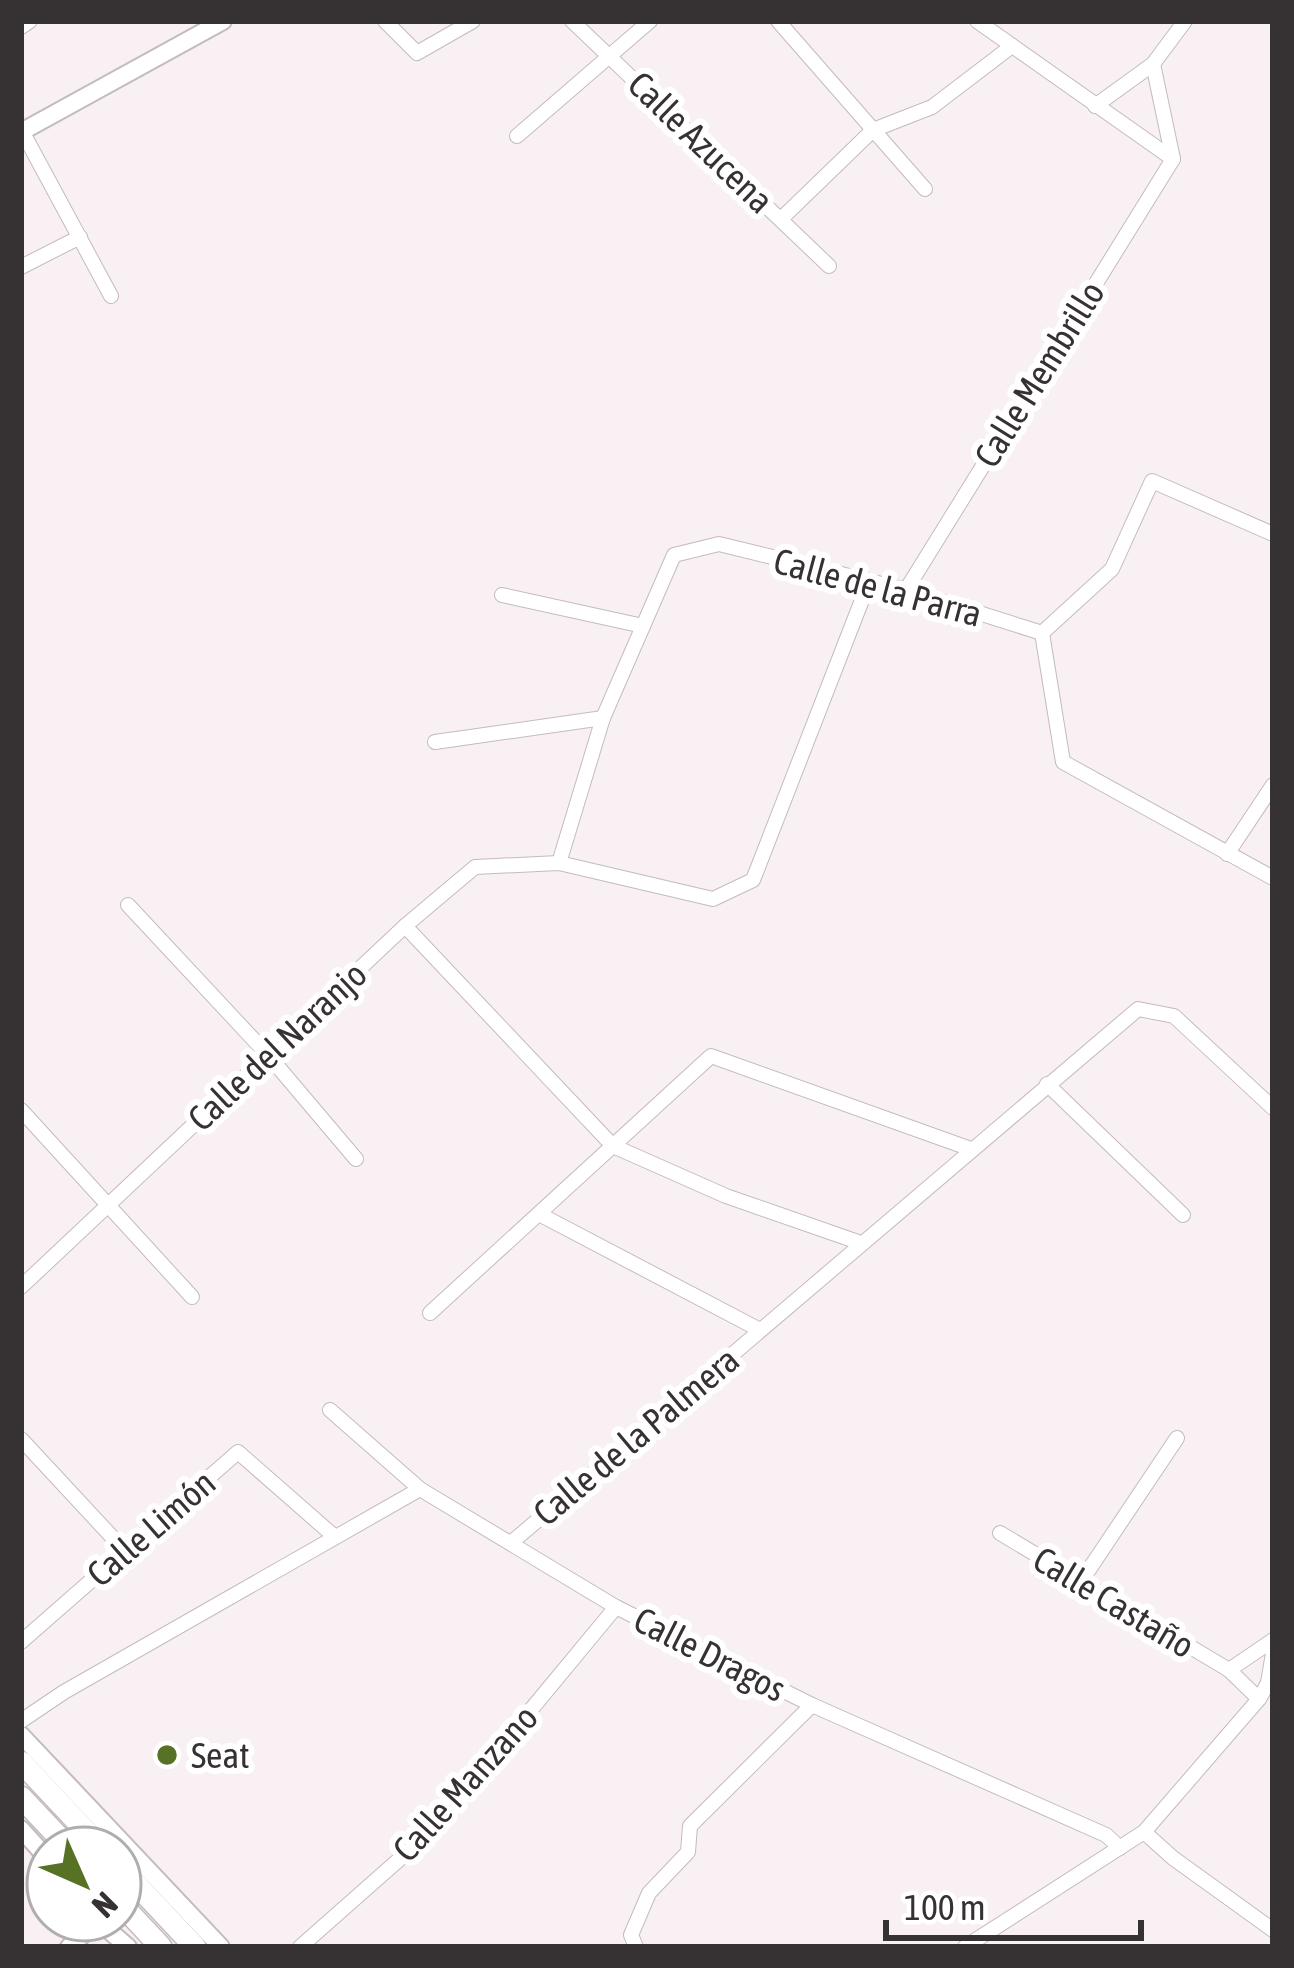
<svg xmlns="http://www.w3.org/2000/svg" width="1294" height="1968" font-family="'Asap Condensed',sans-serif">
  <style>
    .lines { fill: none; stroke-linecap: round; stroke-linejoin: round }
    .minor-casing { stroke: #c3bbbe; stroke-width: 16 }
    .tertiary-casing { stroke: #c3bbbe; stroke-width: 20 }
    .trunk-casing { stroke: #c3bbbe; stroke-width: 24 }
    .minor { stroke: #fff; stroke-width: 14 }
    .tertiary { stroke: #fff; stroke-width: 16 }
    .trunk { stroke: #fff; stroke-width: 21 }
    .poi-dot { fill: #587225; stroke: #fff; stroke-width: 4.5 }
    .labels { text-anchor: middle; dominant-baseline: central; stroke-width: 12; stroke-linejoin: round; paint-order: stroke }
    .street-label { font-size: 36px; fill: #363234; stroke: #fff }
    .poi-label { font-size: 36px; fill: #363234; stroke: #fff; text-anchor: start }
  </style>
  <rect width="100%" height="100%" fill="#f9f0f3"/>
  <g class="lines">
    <defs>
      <g id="minor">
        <path d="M385,21l32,32 56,-32"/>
        <path d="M572,21l257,245"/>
        <path d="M778,21l147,168"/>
        <path d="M977,21l196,138"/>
        <path d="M21,27l9,-6"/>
        <path d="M1153,64l20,95"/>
        <path d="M1095,106l58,-42 32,-43"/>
        <path d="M22,131l89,165"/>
        <path d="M517,136l133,-115"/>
        <path d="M781,219l92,-89 59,-23 80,-61"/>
        <path d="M21,267l59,-30"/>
        <path d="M906,590l267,-431"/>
        <path d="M502,595l141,31"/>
        <path d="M1042,633l70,-64 40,-88 121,53"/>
        <path d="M435,742l168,-24"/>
        <path d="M1227,854l46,-69"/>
        <path d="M559,863l44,-145 71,-163 45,-11 187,46 136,43 21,129 210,116"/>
        <path d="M128,905l140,150 88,104"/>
        <path d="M405,926l208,220 113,50 135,47"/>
        <path d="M1047,1084l136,131"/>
        <path d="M21,1110l171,187"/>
        <path d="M539,1214l221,116"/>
        <path d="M21,1287l384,-361 70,-59 84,-4 154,36 40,-19 116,-298"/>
        <path d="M430,1313l281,-257 260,93"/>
        <path d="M330,1410l90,79 196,118 196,98 294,130 14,13"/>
        <path d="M21,1439l105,113"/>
        <path d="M1000,1533l229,137"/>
        <path d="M512,1542l626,-533 36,7 99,92"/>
        <path d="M1080,1583l97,-145"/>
        <path d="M21,1642l217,-190 97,85"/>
        <path d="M1259,1699l-30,-29 44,-30"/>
        <path d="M21,1721l43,-29 356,-203"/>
        <path d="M1144,1832l29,26 100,72"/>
        <path d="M300,1947l128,-113 188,-227"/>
        <path d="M636,1947l-5,-12 18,-42 39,-41 2,-26 122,-121"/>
        <path d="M965,1947l179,-115 115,-133 9,-16 5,-30"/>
      </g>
      <g id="tertiary">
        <path d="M21,132l202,-111"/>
        <path d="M21,1735l200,212"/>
        <path d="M21,1829l27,30"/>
        <path d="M97,1920l31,27"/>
        <path d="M69,1947l28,-25"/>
      </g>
      <g id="trunk">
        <path d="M21,1762l81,86"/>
        <path d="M21,1797l48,51"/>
        <path d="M120,1867l75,80"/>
        <path d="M120,1903l41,44"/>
      </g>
    </defs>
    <use href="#minor" class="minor-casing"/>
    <use href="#tertiary" class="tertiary-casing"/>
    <use href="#trunk" class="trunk-casing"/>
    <use href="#minor" class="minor"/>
    <use href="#tertiary" class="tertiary"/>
    <use href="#trunk" class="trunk"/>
  </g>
  <circle class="poi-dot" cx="167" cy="1755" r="12"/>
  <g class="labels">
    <g class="street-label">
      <text transform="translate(701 142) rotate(44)">Calle Azucena</text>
      <text transform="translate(1039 374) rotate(-58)">Calle Membrillo</text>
      <text transform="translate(878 587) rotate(15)">Calle de la Parra</text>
      <text transform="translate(277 1046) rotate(-43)">Calle del Naranjo</text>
      <text transform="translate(636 1436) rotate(-40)">Calle de la Palmera</text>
      <text transform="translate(151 1528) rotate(-41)">Calle Limón</text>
      <text transform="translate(1114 1602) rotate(31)">Calle Castaño</text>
      <text transform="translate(710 1654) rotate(27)">Calle Dragos</text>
      <text transform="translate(465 1783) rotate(-48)">Calle Manzano</text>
    </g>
    <g class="poi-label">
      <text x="191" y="1755">Seat</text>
    </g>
  </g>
  <rect width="1294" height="1968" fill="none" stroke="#363234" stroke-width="48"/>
  <g transform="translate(84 1884) rotate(135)"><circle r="57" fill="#ffffff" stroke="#afadae" stroke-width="3"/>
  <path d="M0-9L21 45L0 30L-21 45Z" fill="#587225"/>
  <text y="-18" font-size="33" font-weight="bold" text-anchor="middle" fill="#363234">N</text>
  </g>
  <path d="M886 1920v18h255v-18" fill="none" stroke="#363234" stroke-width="6"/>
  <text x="904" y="1920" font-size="36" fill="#363234" stroke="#ffffff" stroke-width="9" paint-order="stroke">100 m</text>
</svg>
